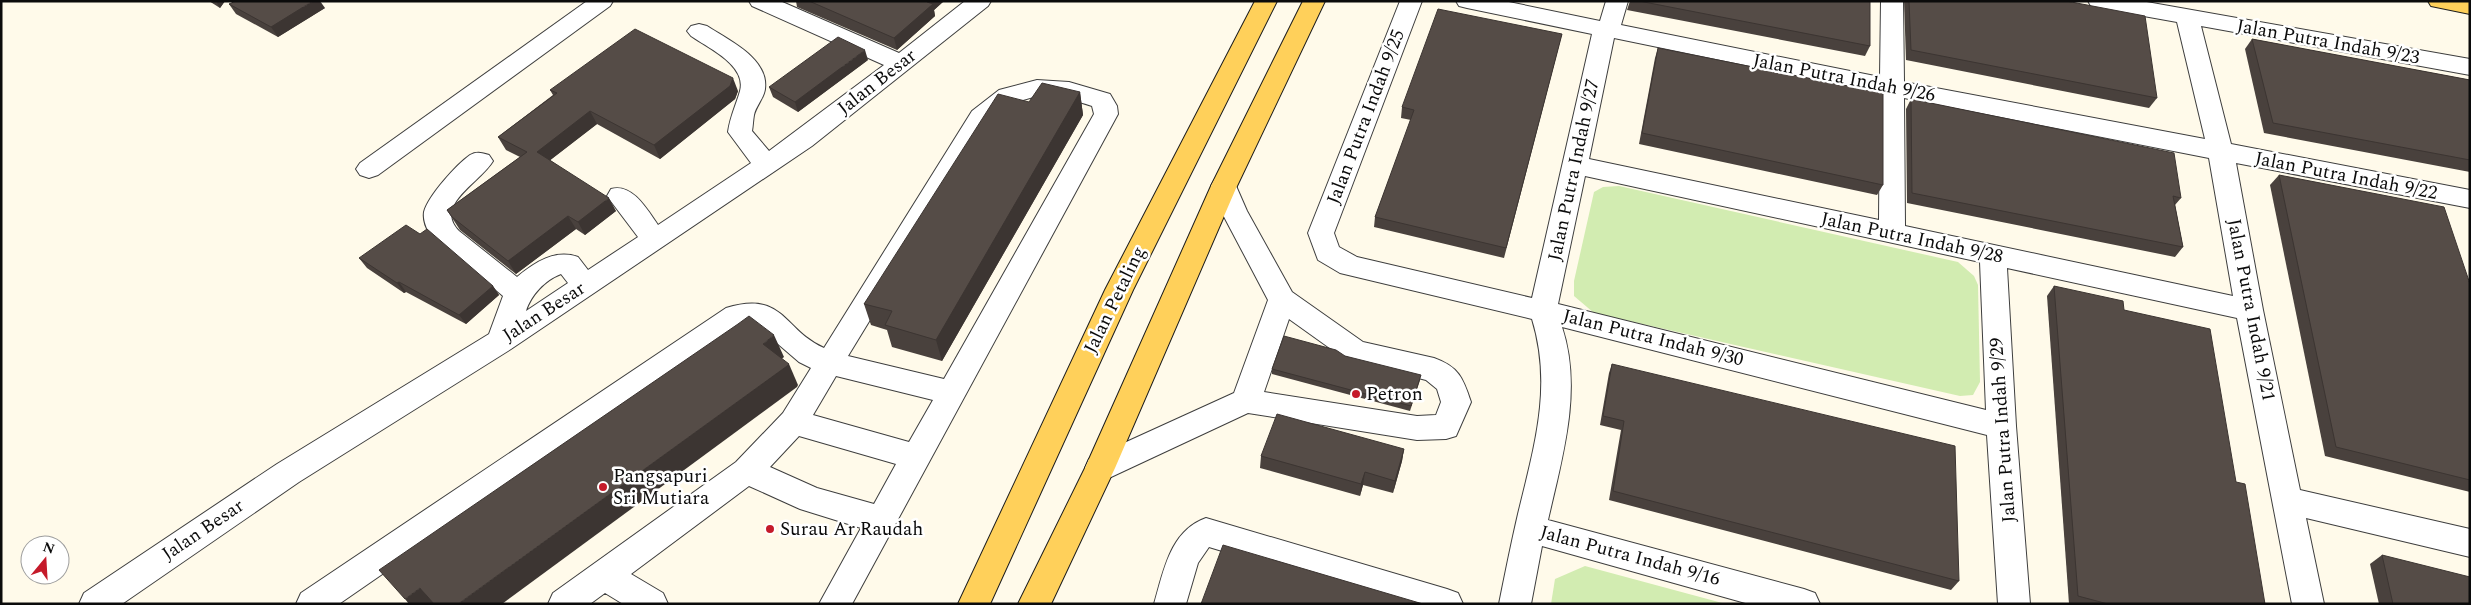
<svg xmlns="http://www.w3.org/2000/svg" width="2471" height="605" font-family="Spectral,serif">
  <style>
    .green { fill: #d2ecb1 }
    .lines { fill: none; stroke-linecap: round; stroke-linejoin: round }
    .minor-casing { stroke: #3e3e3e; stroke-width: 2 }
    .major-casing { stroke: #1c1c1c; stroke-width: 2 }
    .minor { fill: #fff; fill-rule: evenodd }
    .major { fill: #ffd05a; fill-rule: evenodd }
    .wall { fill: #49413d }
    .shaded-wall { fill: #3c3532 }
    .building { fill: #554c47; stroke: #3c3532 }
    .poi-dot { fill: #c51a2a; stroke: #fff; stroke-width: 2 }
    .labels { text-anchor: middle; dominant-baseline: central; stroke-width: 5; stroke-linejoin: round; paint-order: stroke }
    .street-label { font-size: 19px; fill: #0b0b0b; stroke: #fff }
    .poi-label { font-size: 19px; fill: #0b0b0b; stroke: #fff; text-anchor: start }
  </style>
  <rect width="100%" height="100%" fill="#fffaea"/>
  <g class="green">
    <path d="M1619,186l339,76 16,14 4,9 2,97 -7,13 -13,1 -366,-83 -20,-17v-15l20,-89 9,-5z"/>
    <path d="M1585,566l141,38h-175l4,-25z"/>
  </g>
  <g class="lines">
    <defs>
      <g id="minor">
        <path d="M587,1h26l-3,5 -232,169 -9,3 -9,-3 -4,-6 4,-6z"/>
        <path d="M749,1h31l119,52 66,-52h26l-3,5 -176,140 -301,203 -212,133 -177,122h-43l5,-11 193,-129 212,-130 14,-38 -73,-62c-4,-6 -7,-15 -6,-22 4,-16 33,-48 46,-57 7,-4 12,-2 19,0l4,6c-13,22 -60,44 -34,70l58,46c18,-15 38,-28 61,-20l10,13 50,-33 -31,-41 4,-7c21,-6 36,20 47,36l93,-62 -23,-31c2,-15 8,-27 12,-41 7,-26 -32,-43 -49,-55l-4,-5 4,-5 8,-2 8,2c21,14 62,32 58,63 -1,9 -9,17 -11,26 -1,5 -1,11 -2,16l17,20 115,-86 -132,-59zM561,274l7,9 -42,28c5,-16 19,-31 35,-37z"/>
        <path d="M1400,1h22l-88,232 5,14 18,10 175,41 60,-264 -125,-26 -8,-2 -3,-5h48l96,20 6,-20h22l-7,24 259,52 1,-76h22l1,81 301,57 -28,-117 -78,-14 -8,-2 -3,-5h53l329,58v16l-269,-49 30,118 239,46v18l-234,-45 27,147 37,180 170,39v28l-164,-39 18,86h-32l-55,-286 -230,-50 9,158 14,178h-32l-11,-169 -425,-108c21,63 0,131 -14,193l256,69 11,4 5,11h-71l-207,-58 -11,58h-32c6,-30 12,-60 19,-90 16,-67 35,-127 14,-195l-192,-46 -22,-13 -10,-27zM1614,38l266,55 -1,127 -290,-61zM1904,98l305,60 24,138 -328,-70zM1585,176l395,86 6,148 -428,-106z"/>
        <path d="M1037,80l32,2 41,12 7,12 1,8 -266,490h-33l42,-76 -61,-19 -51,-23 -118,88 32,19 5,11h-45l-18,-11 -15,11h-42l5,-11 183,-131 47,-49 28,-45 -12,-6 -43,-37h-13l-404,279h-43l5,-11 425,-285c58,-18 57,22 98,40l148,-237 27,-21zM1037,96c20,0 37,4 55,10l2,8 -150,265 -96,-23 142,-233 26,-21zM836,376l97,24 -24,42 -96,-27zM799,436l97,28 -22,40 -57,-16 -47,-21z"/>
        <path d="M1224,177l9,2 14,32 45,81 71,50 71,16c25,9 29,20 37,44l-15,34 -10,3 -29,1 -169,-27 -137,64 -11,4 -11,-4 -4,-9 4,-9 145,-66 34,-93 -47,-89 -10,-25 4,-7zM1289,319l56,40 81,21 11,9 4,13 -5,13 -19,1 -153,-24z"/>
        <path d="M1206,518l241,71 11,4 5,11h-66l-188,-57 -11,16 -12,41h-32c10,-34 16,-73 52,-86z"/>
      </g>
      <g id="major">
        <path d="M1255,1h22l-144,289 -143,314h-32l147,-314z"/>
        <path d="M1303,1h22l-88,185 -122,282 -64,136h-33l68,-138 125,-280z"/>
        <path d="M2428,1h42v13l-39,-8z"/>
      </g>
    </defs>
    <use href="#minor" class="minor-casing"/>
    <use href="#major" class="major-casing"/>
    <use href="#minor" class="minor"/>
    <use href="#major" class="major"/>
  </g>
  <g class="wall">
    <path d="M209,1h16l-5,7z"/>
    <path d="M796,1h148l-10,9 1,6 -38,34 -100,-43z"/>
    <path d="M1630,1h240v45l-5,10 -238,-46z"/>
    <path d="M1904,1h162l91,97 -8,10 -243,-48z"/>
    <path d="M229,4l96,4 -47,29 -42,-23z"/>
    <path d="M1562,34l-58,224 -130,-31 1,-10 36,-97 -10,-2 1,-11z"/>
    <path d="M2252,39l218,41v92l-206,-39 -19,-84z"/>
    <path d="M1658,48l225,137 -6,10 -238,-51 16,-86z"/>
    <path d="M868,60l-70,52 -25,-15 -4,-10z"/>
    <path d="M550,90l188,1 -3,8 -75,60 -63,-35 -47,36 66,51 -31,24 -9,-6 -60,45 -56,-44 -13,-20 73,-53 -14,-7 -8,-13 55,-42z"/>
    <path d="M1080,92l3,23 -141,246 -50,-14 -5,-17 -16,-5 -7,-21 165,-202z"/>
    <path d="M1911,99l270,99 -6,7 8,42 -8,10 -268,-54 -1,-94z"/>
    <path d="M2279,175l191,109v208l-145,-36 -55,-271z"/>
    <path d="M359,258l134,28 6,9 -33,29 -60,-32 -2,1 -37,-25z"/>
    <path d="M2054,286l70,24 112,172 29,122h-196l-22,-308z"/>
    <path d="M1345,356l75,24 -10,31 -138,-37v-5z"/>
    <path d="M1612,364l347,217 -8,9 -342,-90 12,-70 -21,-5 9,-52z"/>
    <path d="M1404,449l-2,12 -9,32 -30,-8 -3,11 -100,-28 1,-12z"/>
    <path d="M2382,555l88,49h-91l-9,-40z"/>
  </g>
  <g class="shaded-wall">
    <path d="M216,1h9l-5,7z"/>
    <path d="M313,1h7l5,7 -47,29 -7,-10z"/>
    <path d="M928,1h16l-10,9 1,6 -38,34 -3,-12z"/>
    <path d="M865,50l3,10 -70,52 -3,-10z"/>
    <path d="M733,78l5,13 -3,8 -75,60 -6,-14z"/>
    <path d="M1080,92l3,23 -141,246 -6,-21z"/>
    <path d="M590,111l7,13 -53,41 -7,-13z"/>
    <path d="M609,198l7,13 -31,24 -7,-13z"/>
    <path d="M568,216l8,13 -60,45 -8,-13z"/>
    <path d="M399,282l7,10 -2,1 -7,-10z"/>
    <path d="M493,286l6,9 -33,29 -7,-9z"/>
    <path d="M774,335l10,22 -11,9 -10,-22z"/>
    <path d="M789,364l9,21 -1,2 -295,217h-44z"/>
    <path d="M1404,449l-2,12 -9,32 2,-12z"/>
    <path d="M1365,472l-2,13 -3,11 1,-12z"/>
    <path d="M420,588l16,16h-27l-4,-5z"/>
  </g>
  <g class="building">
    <path d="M236,1h77l-42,26 -42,-23z"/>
    <path d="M809,1h119l-1,1 6,2 -39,34z"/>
    <path d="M1639,1h231v45z"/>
    <path d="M1909,1h157l79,15 12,82 -246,-48z"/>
    <path d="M1438,9l124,25 -56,214 -131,-31 39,-107 -12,-3z"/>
    <path d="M635,29l98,49 -3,8 -76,59 -64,-34 -53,41 72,46 -31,24 -10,-6 -60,45 -56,-44 -5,-7 80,-58 -29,-15 59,-44 -7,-3z"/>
    <path d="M838,37l27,13 -70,52 -26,-15z"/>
    <path d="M2252,39l218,41v80l-197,-37z"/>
    <path d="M1658,48l225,45v92l-241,-52z"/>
    <path d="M1042,83l38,9 -144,248 -51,-15 7,-14 -28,-7 134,-210 31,8z"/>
    <path d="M1911,99l263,54 7,45 -8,-2 10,51 -271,-54z"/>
    <path d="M2279,175l165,32 26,77v196l-134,-33z"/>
    <path d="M406,225l14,9 7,-5 66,57 -34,29 -60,-33 -2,1 -38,-25z"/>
    <path d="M2054,286l69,15 1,9 86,19 26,153 9,2 20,120h-157l-30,-8z"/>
    <path d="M749,316l25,19 -11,9 26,20 -2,2 -329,238h-24l-14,-16 -15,11 -26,-29 359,-246z"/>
    <path d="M1284,336l52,14 9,6 76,19 -10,31 -139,-37z"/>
    <path d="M1612,364l343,82 4,135 -346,-90 11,-70 -21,-5z"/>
    <path d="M1277,414l127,35 -9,32 -30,-9 -4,12 -100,-28z"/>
    <path d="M1223,545l200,59h-222z"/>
    <path d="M2382,555l88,22v27h-77z"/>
  </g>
  <g class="poi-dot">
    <circle cx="1356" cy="394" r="5"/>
    <circle cx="603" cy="487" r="5"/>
    <circle cx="770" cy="529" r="5"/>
  </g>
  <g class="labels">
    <g class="street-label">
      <text transform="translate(2328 42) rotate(10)">Jalan Putra Indah 9/23</text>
      <text transform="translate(1844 78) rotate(11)">Jalan Putra Indah 9/26</text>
      <text transform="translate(877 82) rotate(-38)">Jalan Besar</text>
      <text transform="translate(1366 117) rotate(-69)">Jalan Putra Indah 9/25</text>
      <text transform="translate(1574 170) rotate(-78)">Jalan Putra Indah 9/27</text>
      <text transform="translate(2346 176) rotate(11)">Jalan Putra Indah 9/22</text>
      <text transform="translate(1912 238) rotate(12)">Jalan Putra Indah 9/28</text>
      <text transform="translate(1115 300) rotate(-64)">Jalan Petaling</text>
      <text transform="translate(2251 310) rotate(79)">Jalan Putra Indah 9/21</text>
      <text transform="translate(544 312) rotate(-33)">Jalan Besar</text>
      <text transform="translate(1653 338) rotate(14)">Jalan Putra Indah 9/30</text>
      <text transform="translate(2003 430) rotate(-94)">Jalan Putra Indah 9/29</text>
      <text transform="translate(203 530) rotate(-34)">Jalan Besar</text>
      <text transform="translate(1630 556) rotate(15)">Jalan Putra Indah 9/16</text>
    </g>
    <g class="poi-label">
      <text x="1366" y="394">Petron</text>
      <text x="613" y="476">Pangsapuri<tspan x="613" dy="22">Sri Mutiara</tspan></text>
      <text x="780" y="529">Surau Ar Raudah</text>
    </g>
  </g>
  <rect width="2471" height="605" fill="none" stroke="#0b0b0b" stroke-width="5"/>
  <g transform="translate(45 560) rotate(18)"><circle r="24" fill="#ffffff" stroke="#9d9d9d"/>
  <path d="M0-4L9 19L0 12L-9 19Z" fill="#c51a2a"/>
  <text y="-8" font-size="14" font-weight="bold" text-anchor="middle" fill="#0b0b0b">N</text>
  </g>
</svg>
